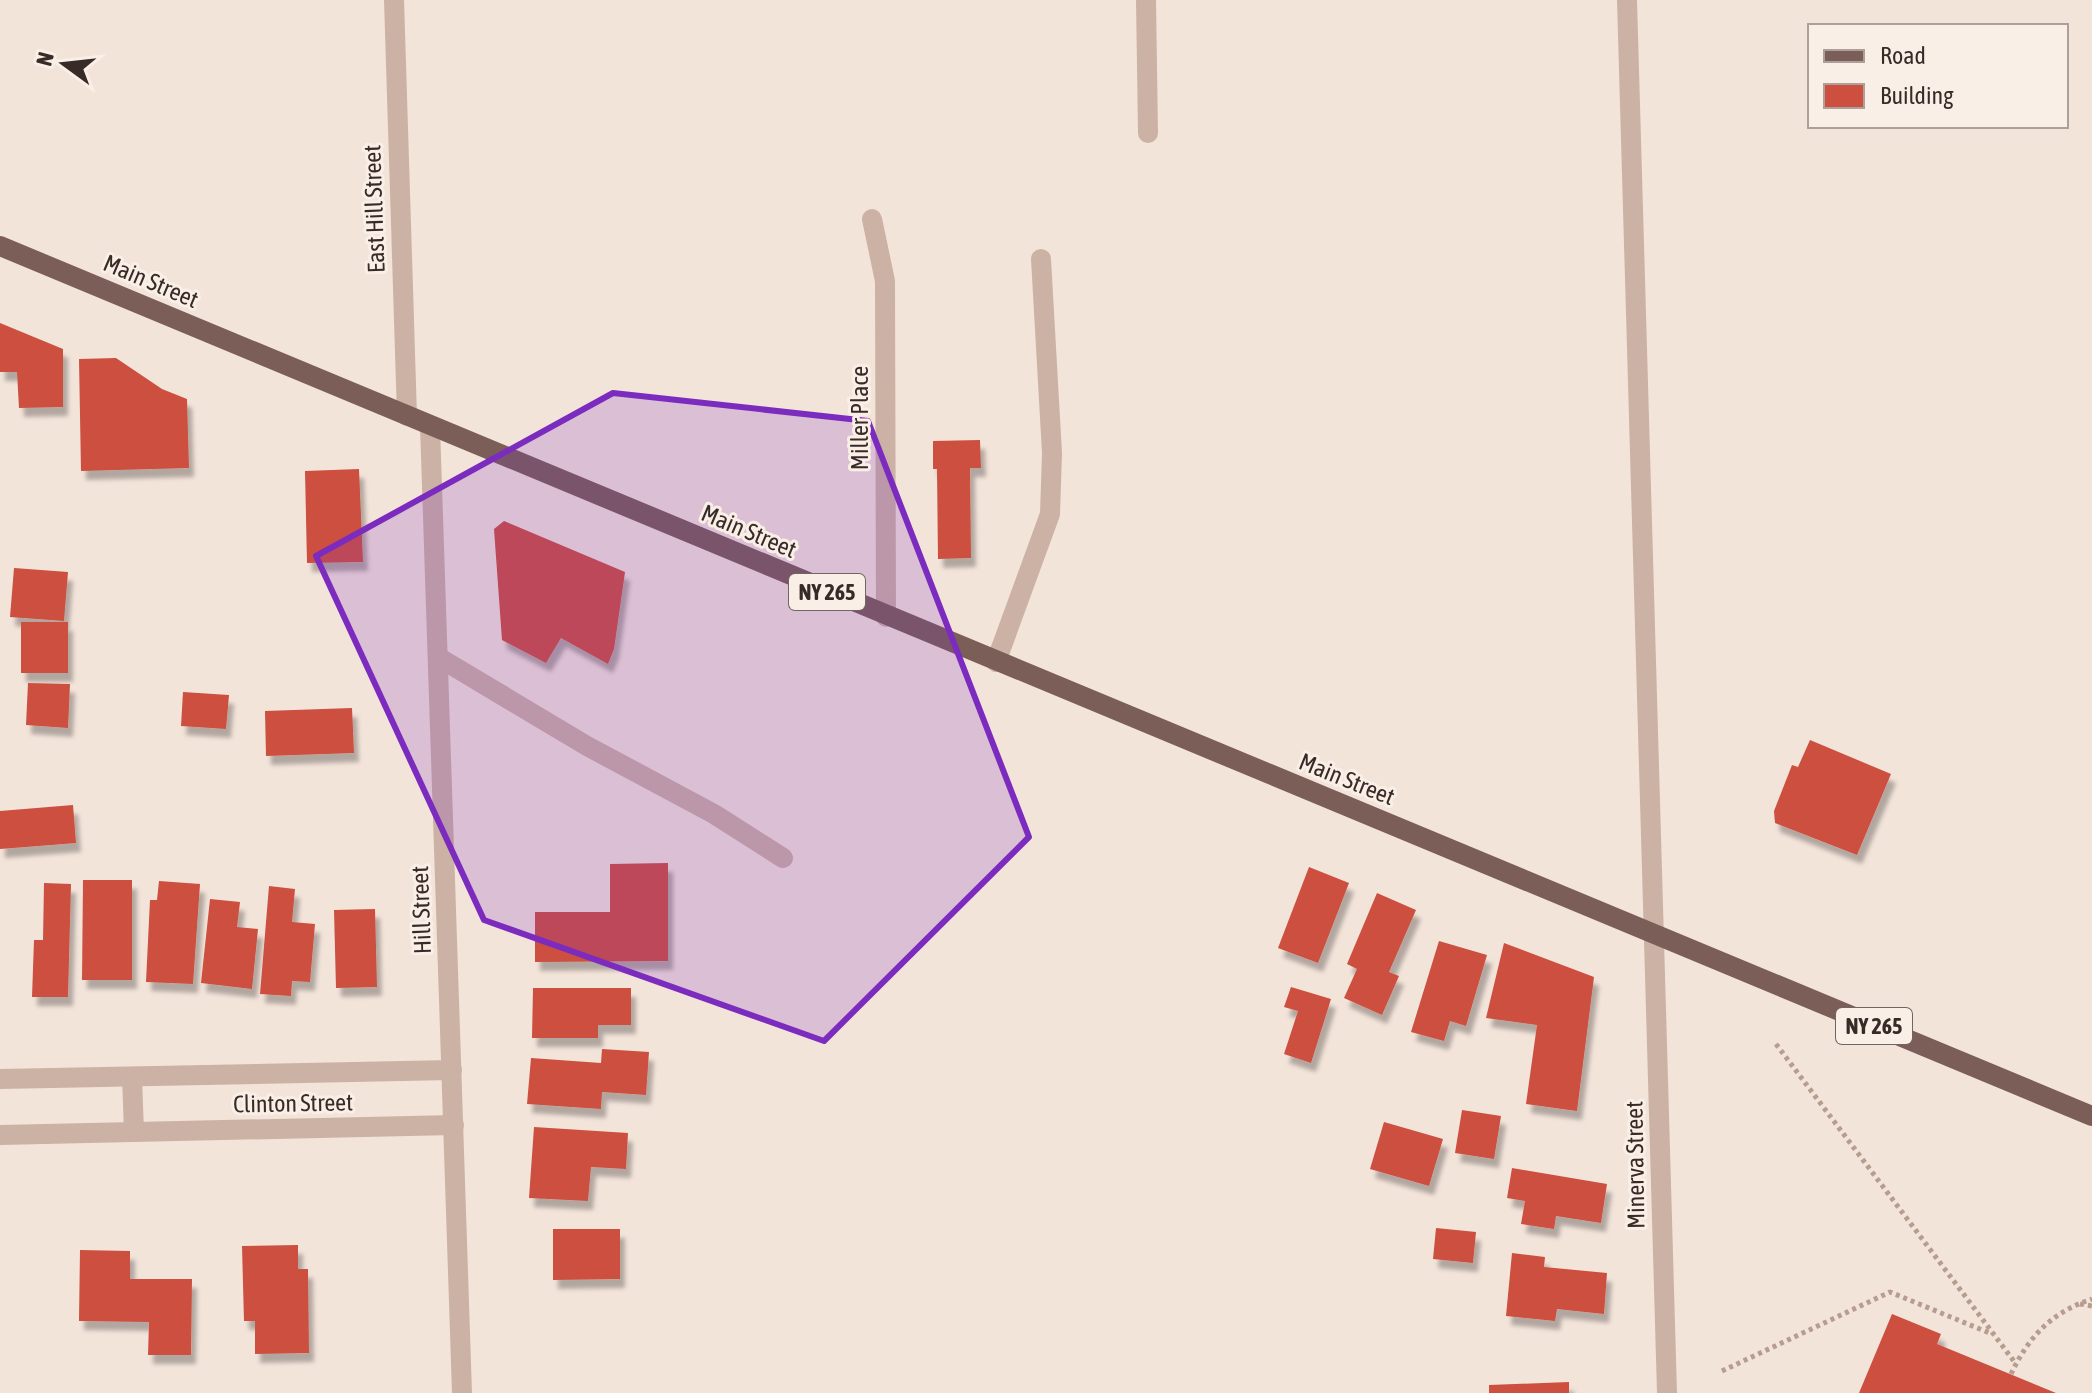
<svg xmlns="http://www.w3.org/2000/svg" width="2092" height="1393" font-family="'Asap Condensed',sans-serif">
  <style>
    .building { fill: #cc4f3f; filter: url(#shadow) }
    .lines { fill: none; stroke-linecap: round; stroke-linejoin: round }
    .path { stroke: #b79c90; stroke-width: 5; stroke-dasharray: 4 4; stroke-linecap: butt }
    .service { stroke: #ccb2a5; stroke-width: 20 }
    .minor { stroke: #ccb2a5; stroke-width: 20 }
    .primary { stroke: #7a5e57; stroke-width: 20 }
    .marked { fill: #7b2cbf; fill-opacity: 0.2; stroke: #7b2cbf; stroke-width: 6; stroke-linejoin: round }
    .labels { text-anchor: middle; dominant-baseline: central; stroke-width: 6; stroke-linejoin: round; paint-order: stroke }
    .shield { fill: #faefe7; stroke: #726561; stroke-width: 2 }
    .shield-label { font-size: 22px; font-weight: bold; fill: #372a27 }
    .street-label { font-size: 24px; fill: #372a27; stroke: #faefe7 }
  </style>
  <defs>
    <filter id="shadow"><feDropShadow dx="5" dy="9" stdDeviation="2" flood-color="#0004"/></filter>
  </defs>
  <rect width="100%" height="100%" fill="#f3e4da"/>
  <g class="building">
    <path d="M0,323l63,26v58l-44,1 -2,-36h-17z"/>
    <path d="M116,358l46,31 25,10 2,69 -108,3 -2,-112z"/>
    <path d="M980,440l1,28h-11l1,90 -33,1 -1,-90h-4v-28z"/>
    <path d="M359,469l4,93 -56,1 -2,-92z"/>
    <path d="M504,521l121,51 -11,77 -6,15 -47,-26 -15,25 -44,-23 -8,-111z"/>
    <path d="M14,568l54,4 -4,49 -54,-4z"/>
    <rect x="21" y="622" width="47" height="51"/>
    <path d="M28,683l42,1 -2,44 -42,-3z"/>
    <path d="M183,692l46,3 -3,34 -45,-3z"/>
    <path d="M352,708l2,45 -88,3 -1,-45z"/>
    <path d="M1810,740l81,34 -34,81 -82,-32 -1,-12 18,-46 6,2z"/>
    <path d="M73,805l3,38 -76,6v-38z"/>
    <path d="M668,863v98l-133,1v-50h75v-48z"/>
    <path d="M1309,867l40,16 -31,80 -40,-15z"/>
    <path d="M83,880h49v100h-50z"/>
    <path d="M159,881l41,3 -7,100 -47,-2 4,-82h7z"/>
    <path d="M44,883l27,1 -3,113h-36l2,-57h9z"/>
    <path d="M269,886l26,3 -3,33 23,2 -5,58 -18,-1 -1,15 -31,-2z"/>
    <path d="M1377,893l39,17 -27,62 10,4 -17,39 -38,-17 13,-29 -10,-5z"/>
    <path d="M210,899l30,3 -3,25 21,2 -6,60 -51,-6z"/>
    <path d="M375,909l2,78 -41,1 -2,-78z"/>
    <path d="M1439,941l48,14 -21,71 -16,-5 -6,20 -33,-9z"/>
    <path d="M1504,943l90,34 -17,134 -51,-7 11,-79 -51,-7z"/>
    <path d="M1291,987l40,12 -20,64 -27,-9 14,-43 -14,-4z"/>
    <path d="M533,988h98v37h-33v13h-66z"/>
    <path d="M602,1049l47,3 -3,43 -44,-3 -1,17 -74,-5 4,-46 70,5z"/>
    <path d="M1462,1110l39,6 -7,43 -39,-6z"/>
    <path d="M1384,1122l59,17 -14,47 -59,-17z"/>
    <path d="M534,1127l94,6 -2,36 -35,-2 -3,34 -59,-3z"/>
    <path d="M1512,1168l95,16 -6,39 -45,-7 -2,13 -33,-5 4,-23 -18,-3z"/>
    <path d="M1436,1228l40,4 -3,31 -40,-4z"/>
    <path d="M553,1229h67v50l-67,1z"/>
    <path d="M298,1245v24h10l1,84 -54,1v-33h-11l-2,-75z"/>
    <path d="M80,1250l50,1v28h62l-1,76h-43l1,-33 -70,-1z"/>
    <path d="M1512,1253l33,4 -1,10 63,6 -3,41 -47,-5 -2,12 -49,-5z"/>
    <path d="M1892,1314l49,20 -4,10 119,49h-197z"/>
    <path d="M1569,1382v11h-80v-8z"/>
  </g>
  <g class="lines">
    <g class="path">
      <path d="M1776,1044l240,320"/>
      <path d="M2080,1304l12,2"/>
      <path d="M1722,1371l168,-79 102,42"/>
      <path d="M2011,1374c18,-38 41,-62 81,-75"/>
    </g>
    <g class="service">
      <path d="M438,657l149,89 127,68 69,44"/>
      <path d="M996,662l54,-148 2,-61 -11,-194"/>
    </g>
    <g class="minor">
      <path d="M394,0l13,416"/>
      <path d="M1146,0l2,133"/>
      <path d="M1627,0l40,1393"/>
      <path d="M872,219l13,62 1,336"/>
      <path d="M430,426l32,967"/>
      <path d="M132,1077l2,55"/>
      <path d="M0,1079l452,-9"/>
      <path d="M0,1135l454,-10"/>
    </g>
    <path class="primary" d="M0,246l2092,870"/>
  </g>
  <path class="marked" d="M613,393l255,28 161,416 -205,204 -340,-121 -168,-364z"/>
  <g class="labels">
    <g class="shield">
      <rect x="789" y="574" width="76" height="36" rx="6"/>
      <rect x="1836" y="1008" width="76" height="36" rx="6"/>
    </g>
    <g class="shield-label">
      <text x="827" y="592">NY 265</text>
      <text x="1874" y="1026">NY 265</text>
    </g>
    <g class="street-label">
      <text transform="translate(374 209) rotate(-92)">East Hill Street</text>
      <text transform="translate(151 281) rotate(23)">Main Street</text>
      <text transform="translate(859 418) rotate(-90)">Miller Place</text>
      <text transform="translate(749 531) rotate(23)">Main Street</text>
      <text transform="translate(1347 779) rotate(22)">Main Street</text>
      <text transform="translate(421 910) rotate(-92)">Hill Street</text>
      <text transform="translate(293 1103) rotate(-1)">Clinton Street</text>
      <text transform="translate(1635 1165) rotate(-91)">Minerva Street</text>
    </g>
  </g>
  <rect x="1808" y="24" width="260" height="104" fill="#faefe7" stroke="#aca09a" stroke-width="2"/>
  <rect x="1824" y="50" width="40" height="12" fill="#7a5e57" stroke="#aca09a" stroke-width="2"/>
  <text x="1880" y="64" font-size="24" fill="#372a27">Road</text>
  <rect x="1824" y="84" width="40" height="24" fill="#cc4f3f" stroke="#aca09a" stroke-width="2"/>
  <text x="1880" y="104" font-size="24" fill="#372a27">Building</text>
  <g transform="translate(64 64) rotate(285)" stroke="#faefe7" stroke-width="6" paint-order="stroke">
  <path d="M0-6L14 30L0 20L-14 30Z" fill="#372a27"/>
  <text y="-12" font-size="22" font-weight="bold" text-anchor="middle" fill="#372a27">N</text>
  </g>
</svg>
